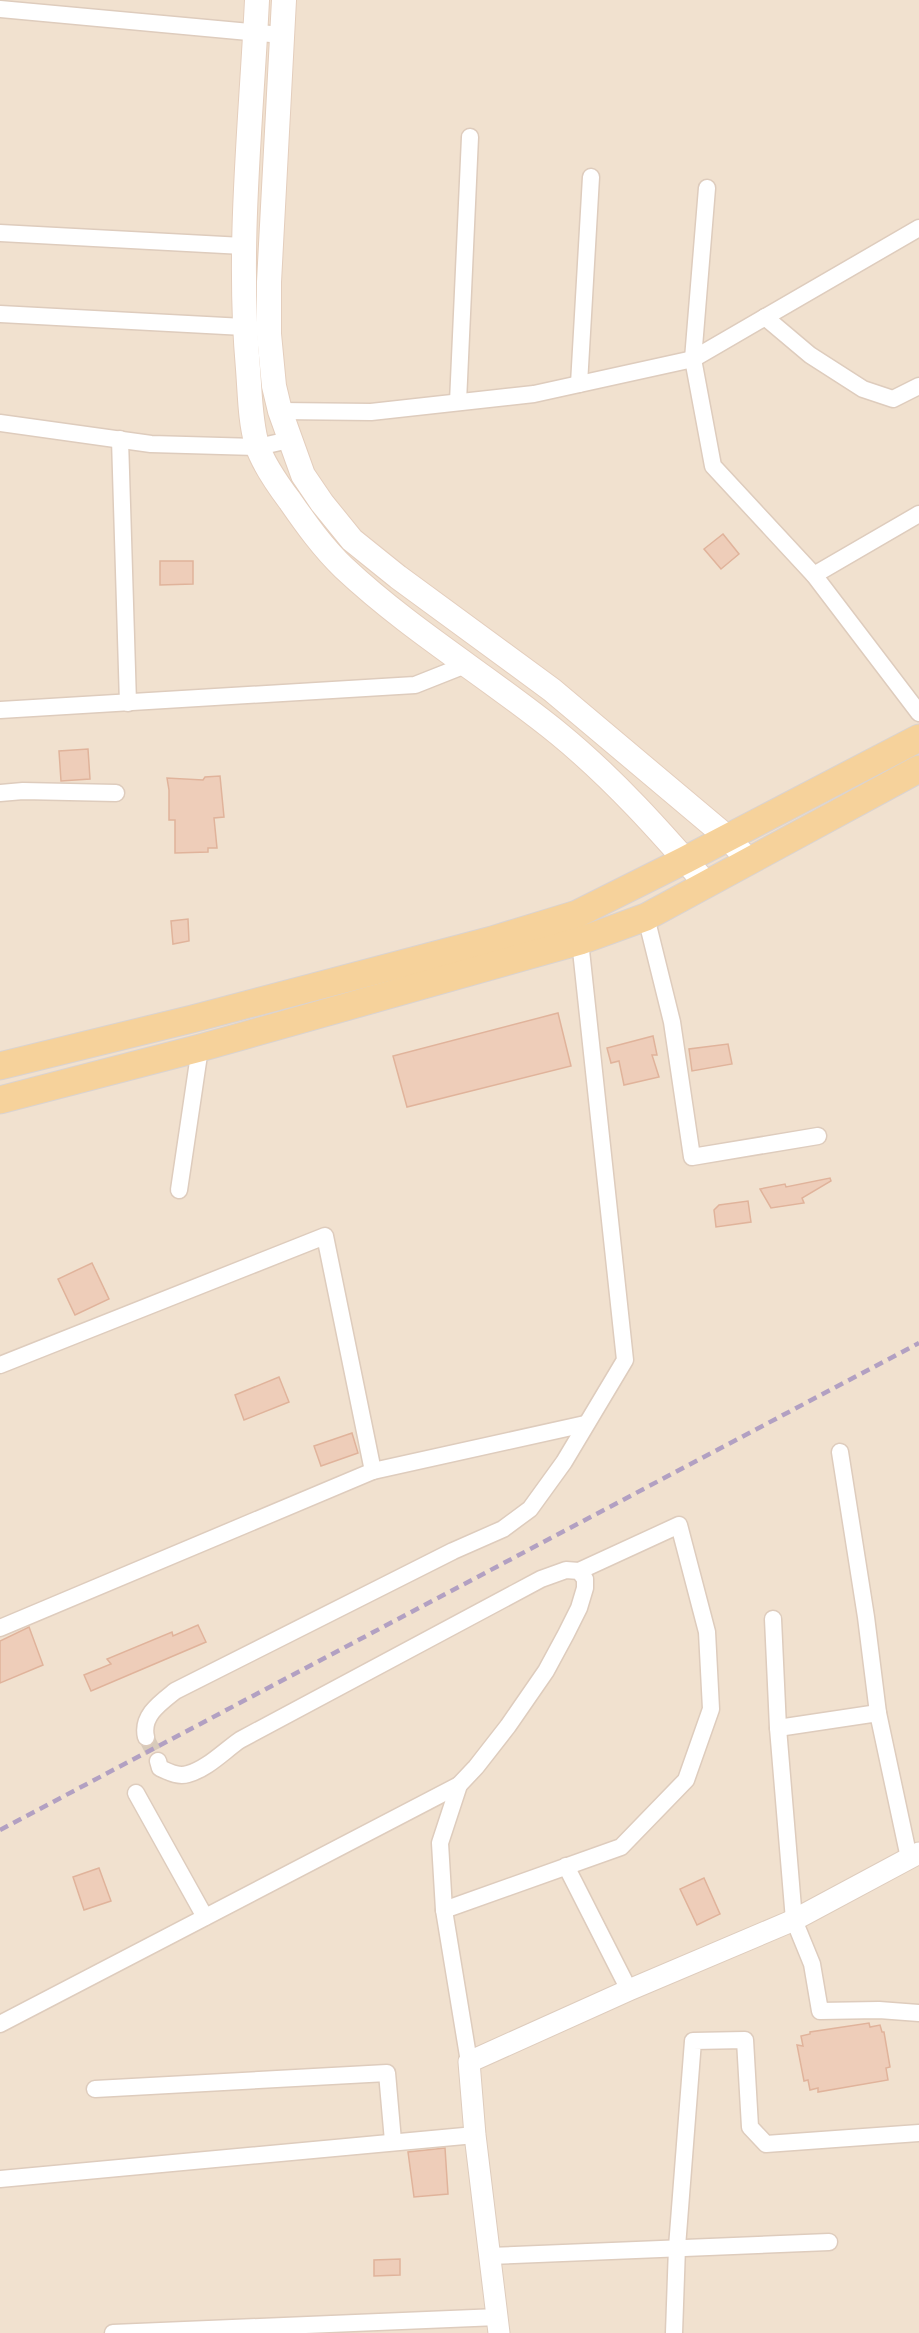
<svg xmlns="http://www.w3.org/2000/svg" width="919" height="2333" font-family="Quicksand,sans-serif">
  <style>
    .residential { fill: #f1e1cf }
    .building { fill: #eecdb9; stroke: #e0b39b; stroke-width: 1.5 }
    .lines { fill: none; stroke-linecap: round; stroke-linejoin: round }
    .minor-tunnel { stroke: #d7caba; stroke-width: 16; stroke-dasharray: 16 8; stroke-linecap: butt }
    .minor-casing { stroke: #deccbd; stroke-width: 19 }
    .tertiary-casing { stroke: #deccbd; stroke-width: 23 }
    .secondary-casing { stroke: #e4cebd; stroke-width: 26 }
    .primary-casing { stroke: #dad3d0; stroke-width: 29 }
    .minor { stroke: #fff; stroke-width: 16 }
    .tertiary { stroke: #fff; stroke-width: 21 }
    .secondary { stroke: #fff; stroke-width: 24 }
    .primary { stroke: #f6d29b; stroke-width: 27 }
    .rail { stroke: #b2a0c2; stroke-width: 4.5; stroke-dasharray: 9 6; stroke-linecap: butt }
  </style>
  <rect width="100%" height="100%" fill="#faf0e0"/>
  <rect class="residential" x="0" y="0" width="919" height="2333"/>
  <g class="building">
    <path d="M723,534l16,20 -18,15 -17,-20z"/>
    <path d="M160,561h33v23l-33,1z"/>
    <path d="M88,749l2,30 -29,2 -2,-30z"/>
    <path d="M220,776l4,41 -10,1 3,30h-9v4l-33,1v-33h-6v-30l-2,-12 36,2 2,-3z"/>
    <path d="M188,919l1,22 -16,3 -2,-23z"/>
    <path d="M558,1013l13,53 -164,41 -14,-51z"/>
    <path d="M653,1036l4,19h-5l7,22 -35,8 -5,-24 -8,2 -4,-15z"/>
    <path d="M728,1044l4,20 -40,7 -3,-22z"/>
    <path d="M830,1178l1,3 -29,17 2,5 -33,5 -11,-19 25,-5 1,3z"/>
    <path d="M748,1201l3,21 -35,5 -2,-17 5,-5z"/>
    <path d="M92,1263l17,36 -34,16 -17,-36z"/>
    <path d="M279,1377l10,25 -45,18 -9,-25z"/>
    <path d="M352,1433l6,20 -37,13 -7,-20z"/>
    <path d="M198,1625l8,17 -115,49 -7,-16 27,-11 -4,-5 65,-27 1,4z"/>
    <path d="M29,1627l14,38 -43,18v-42z"/>
    <path d="M99,1868l12,33 -27,9 -11,-33z"/>
    <path d="M704,1878l16,36 -23,11 -17,-36z"/>
    <path d="M869,2023l1,4 10,-2 2,7h2l6,35 -4,1 2,12 -70,12v-4l-8,2 -2,-10 -4,1 -7,-36 6,1 -2,-10 9,-2v-2z"/>
    <path d="M445,2148l3,46 -34,3 -6,-45z"/>
    <path d="M400,2259v16l-26,1v-16z"/>
  </g>
  <g class="lines">
    <path class="minor-tunnel" d="M146,1737l12,24"/>
    <defs>
      <g id="minor">
        <path d="M0,9l282,26"/>
        <path d="M707,188l-14,171 20,107 101,109 105,138"/>
        <path d="M0,233l243,13"/>
        <path d="M0,314l244,13"/>
        <path d="M765,317l45,38 53,34 30,10 26,-13"/>
        <path d="M579,384l12,-207"/>
        <path d="M458,402l12,-265"/>
        <path d="M280,411l91,1 163,-18 159,-35 226,-131"/>
        <path d="M0,423l151,21 107,3 31,-7"/>
        <path d="M120,439l8,264"/>
        <path d="M814,575l105,-61"/>
        <path d="M0,710l415,-25 53,-21"/>
        <path d="M0,793l23,-2 93,2"/>
        <path d="M646,917l26,105 20,135 126,-21"/>
        <path d="M179,1190l21,-142"/>
        <path d="M0,1365l325,-129 48,235 212,-47"/>
        <path d="M840,1452l26,165 12,96"/>
        <path d="M773,1619l5,109 16,192 18,44 8,47 59,-1 40,3"/>
        <path d="M0,1628l373,-157"/>
        <path d="M778,1728l100,-15 31,145"/>
        <path d="M146,1737c-5,-21 14,-34 29,-46l278,-140 50,-22 27,-20 34,-47 61,-102 -45,-419"/>
        <path d="M158,1761l2,7c9,4 18,9 28,6 19,-5 36,-23 52,-34l301,-161 25,-9 13,1 6,8v9l-6,20 -13,26 -20,37 -38,55 -32,41 -17,18 -19,58 4,67 25,152"/>
        <path d="M136,1793l69,124"/>
        <path d="M566,1866l63,124"/>
        <path d="M444,1910l177,-63 65,-67 25,-71 -4,-77 -28,-107 -100,46"/>
        <path d="M0,2024l459,-239"/>
        <path d="M95,2089l292,-16 6,68"/>
        <path d="M0,2179l475,-44"/>
        <path d="M489,2256l340,-14"/>
        <path d="M113,2333l385,-16"/>
        <path d="M674,2333l3,-86 16,-206 52,-1 5,87 16,17 153,-11"/>
      </g>
      <path id="tertiary" d="M499,2333l-24,-198 -6,-73 160,-72 165,-70 125,-67"/>
      <g id="secondary">
        <path d="M257,0c-6,123 -20,246 -9,369 2,25 2,52 9,76 6,19 21,40 33,56 16,23 33,47 54,67 66,62 145,109 215,166 55,45 102,98 148,151"/>
        <path d="M284,0l-15,282v52l5,52 6,25 23,64 19,28 30,37 46,37 154,113 176,148 21,23"/>
      </g>
      <g id="primary">
        <path d="M0,1066l192,-47 300,-79 85,-26 108,-54 234,-122"/>
        <path d="M0,1100l200,-52 380,-107 66,-24 273,-148"/>
      </g>
    </defs>
    <use href="#minor" class="minor-casing"/>
    <use href="#tertiary" class="tertiary-casing"/>
    <use href="#secondary" class="secondary-casing"/>
    <use href="#primary" class="primary-casing"/>
    <use href="#minor" class="minor"/>
    <use href="#tertiary" class="tertiary"/>
    <use href="#secondary" class="secondary"/>
    <use href="#primary" class="primary"/>
    <path class="rail" d="M0,1830l919,-487"/>
  </g>
</svg>
